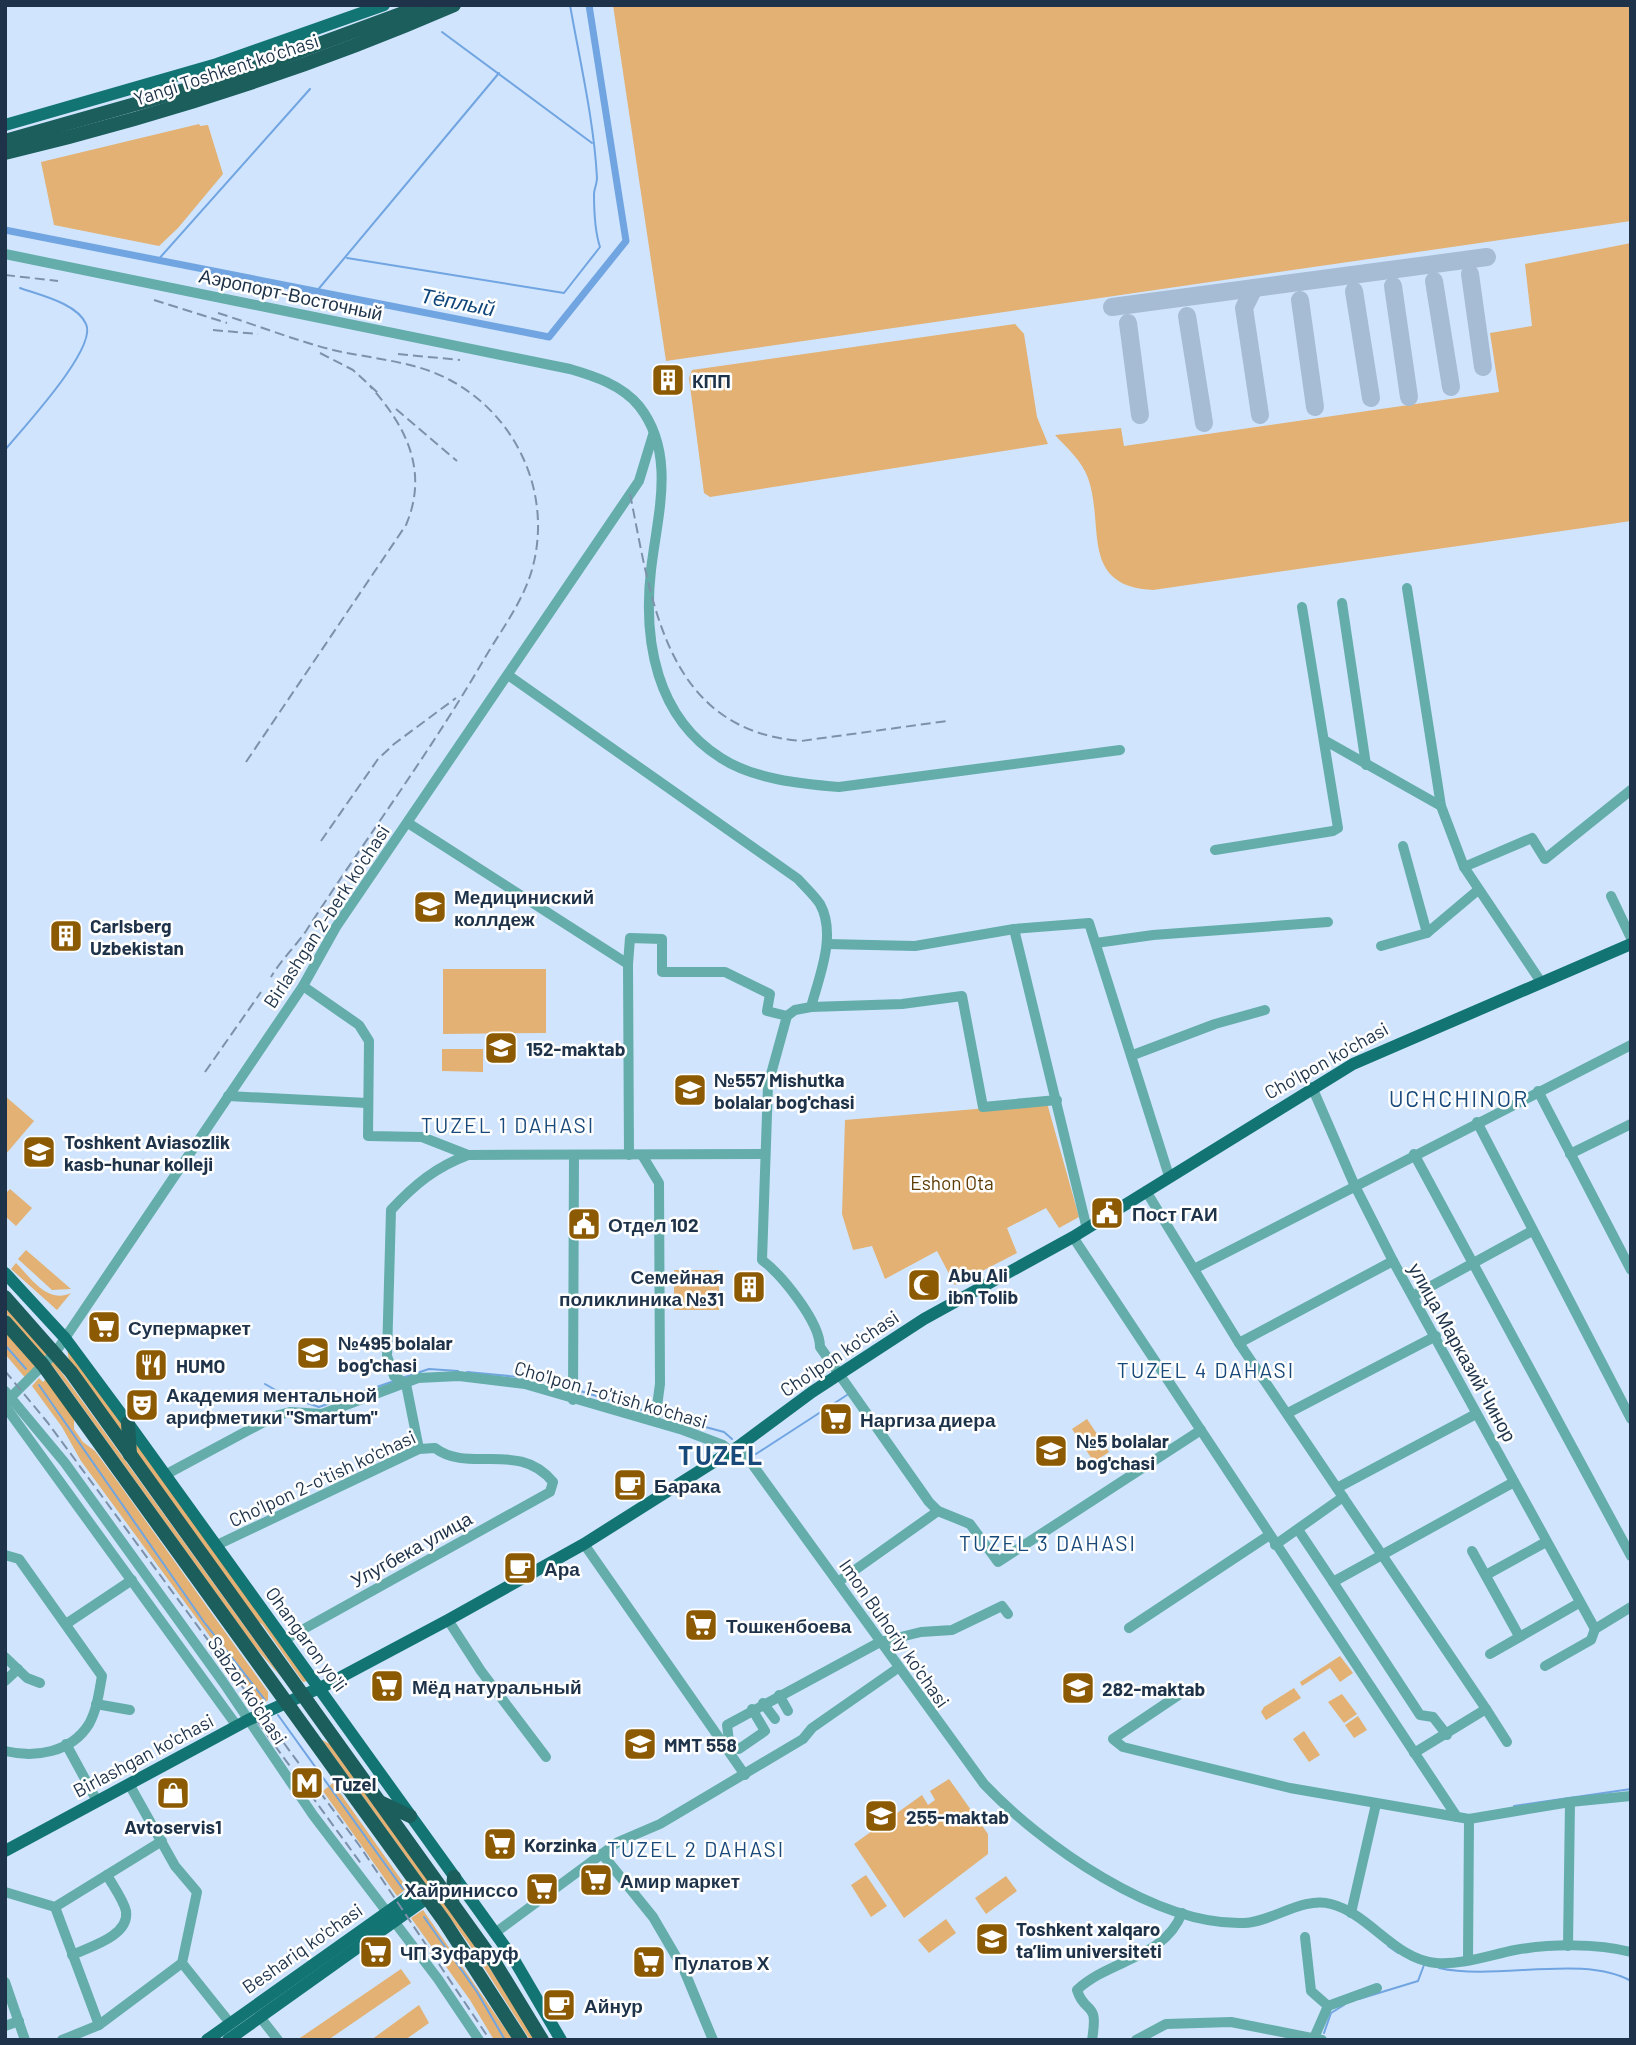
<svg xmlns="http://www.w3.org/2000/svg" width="1636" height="2045" font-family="Barlow,sans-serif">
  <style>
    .green { fill: #e2b173 }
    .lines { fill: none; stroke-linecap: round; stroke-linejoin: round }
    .stream { stroke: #71a5e1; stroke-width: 2 }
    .canal { stroke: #71a5e1; stroke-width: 7 }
    .taxiway { stroke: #a6bbd4; stroke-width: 18 }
    .minor { stroke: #64adaa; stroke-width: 10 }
    .major { stroke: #127573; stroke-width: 12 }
    .highway { stroke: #1b5e5c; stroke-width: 14 }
    .rail { stroke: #7d92aa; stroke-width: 2; stroke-dasharray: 10 5; stroke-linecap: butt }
    .labels { text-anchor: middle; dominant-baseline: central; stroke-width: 5; stroke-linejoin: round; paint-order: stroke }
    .street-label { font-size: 19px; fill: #1e334a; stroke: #fff }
    .poi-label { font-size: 19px; font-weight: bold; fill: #1e334a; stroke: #fff; text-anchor: start }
    .park-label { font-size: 19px; fill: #5d3b03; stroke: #fff }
    .water-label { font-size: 21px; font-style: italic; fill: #0f467c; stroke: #fff }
    .neighbourhood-label { font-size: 21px; letter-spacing: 2px; fill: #18497b; stroke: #fff }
    .quarter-label { font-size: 23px; letter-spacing: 2px; fill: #18497b; stroke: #fff }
    .district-label { font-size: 26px; font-weight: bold; letter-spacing: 2px; fill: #18497b; stroke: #fff }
  </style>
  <rect width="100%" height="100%" fill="#d0e4fd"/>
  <g class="green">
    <path d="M613,5h1018v216l-965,140z"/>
    <path d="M199,124l1,2 8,-1 15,49 -45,54 -19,18 -105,-21 -13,-63z"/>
    <path d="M1631,243v278l-478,69c-74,-4 -48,-64 -65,-112 -6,-17 -21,-30 -33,-43l66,-7 3,18 375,-54 -9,-59 42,-7 -7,-62z"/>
    <path d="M1015,324l9,10 13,83 11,27 -338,53 -6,-4 -15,-115 3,-8z"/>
    <path d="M443,969h103v64l-103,1z"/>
    <path d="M442,1049h41v23l-41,-1z"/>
    <path d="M5,1096l29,25 -29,34z"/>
    <path d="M1047,1103l32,114 -20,11 -13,-20 -39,20 10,25 -62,32 -18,-34 -52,28 -13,-33 -19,4 -11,-36 3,-94z"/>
    <path d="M10,1189l22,19 -16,18 -11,-10v-22z"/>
    <path d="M26,1250l45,39 -19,1 -34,-31z"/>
    <path d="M16,1263c15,15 31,41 55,30l-14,17 -46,-41z"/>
    <rect x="674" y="1270" width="45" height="40"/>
    <path d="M5,1307l52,59 225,312 -28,-32 -200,-278 -49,-56z"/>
    <path d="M5,1332l34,39 -12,9 -22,-26z"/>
    <path d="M67,1348l58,78v15l-56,-80z"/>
    <path d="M39,1378l4,4 3,-3 28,39v11l9,13 12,9 25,34 148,207v8l-7,6 -180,-245 -19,-34 -30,-41z"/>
    <path d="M1087,1419l22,33 -15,10 -22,-33z"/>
    <path d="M134,1437l174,244 -5,1 -41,-58 -10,-5 -119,-168z"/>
    <path d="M1340,1656l13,17 -13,9 -10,-14 -28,18 -2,-4z"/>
    <path d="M1294,1688l7,10 -35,22 -5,-8 3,-5z"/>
    <path d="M1342,1694l15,20 -13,9 -16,-21z"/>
    <path d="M1358,1716l9,14 -13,8 -9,-13z"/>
    <path d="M1304,1731l16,24 -11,7 -16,-23z"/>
    <path d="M322,1740l8,4c68,98 145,192 204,296h-4l-59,-93z"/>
    <path d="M949,1779l39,55v20l-84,64 -50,-74 68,-49 6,10 7,-5 -5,-9z"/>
    <path d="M333,1783l74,105 -10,8 -74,-105z"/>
    <path d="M866,1875l21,31 -16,11 -20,-32z"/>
    <path d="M1006,1876l11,15 -31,23 -11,-16z"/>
    <path d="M423,1910l90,130h-19l-24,-40 -59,-82z"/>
    <path d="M946,1919l10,14 -27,20 -11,-13z"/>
    <path d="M401,1969l10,14 -83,57h-31z"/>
    <path d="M419,2005l10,18 -24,17h-34z"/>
  </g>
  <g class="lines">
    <g class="stream">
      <path d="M442,32l150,111"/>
      <path d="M347,258l217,35 36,-46c-5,-15 -6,-37 -6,-53 0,-5 3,-10 3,-16 -3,-57 -17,-116 -27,-173"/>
      <path d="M157,261l153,-172"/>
      <path d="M316,292l183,-219"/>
      <path d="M5,450c17,-21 93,-102 81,-126 -9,-21 -47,-29 -66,-36"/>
      <path d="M5,1345l21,24"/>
      <path d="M467,1372l73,7 28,9"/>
      <path d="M402,1378l27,-9 29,2"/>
      <path d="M265,1384l21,12 33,11 75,-26"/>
      <path d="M39,1385l165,237 61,78"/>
      <path d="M577,1390l75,23"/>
      <path d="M661,1415l63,17 8,7"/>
      <path d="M756,1454l91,-59"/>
      <path d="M278,1715l125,174"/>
      <path d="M1514,1806l117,-17"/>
      <path d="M424,1917l53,75 28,48"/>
      <path d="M1388,1946l10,7"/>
      <path d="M1439,1968c58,13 143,-14 192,13"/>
      <path d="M1359,1999l59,-18 6,-16"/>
      <path d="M1324,2033l7,-20 13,-8"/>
    </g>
    <path class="canal" d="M5,230l544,107 77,-96 -37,-236"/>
    <g class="taxiway">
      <path d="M1470,274l13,93"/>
      <path d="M1434,281l17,106"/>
      <path d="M1393,286l16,111"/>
      <path d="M1254,288l-10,20 16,107"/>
      <path d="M1354,291l17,107"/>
      <path d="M1300,300l15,107"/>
      <path d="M1112,307l375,-50"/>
      <path d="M1187,316l17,107"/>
      <path d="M1128,323l12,92"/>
    </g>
    <g class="minor">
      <path d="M5,254l565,115c24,7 52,16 69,37 38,48 18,110 12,164 -8,71 5,147 70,188 32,21 80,26 118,29l281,-37"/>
      <path d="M1407,588l34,218"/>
      <path d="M1342,603l24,162"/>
      <path d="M508,675l290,204c7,8 16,16 22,25 17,31 -1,73 -9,103l-16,3 -8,6 -19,69 -6,175c20,15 58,62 58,87l109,155 9,9 32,13 28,38 203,-132"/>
      <path d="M1324,740l117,66 23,61 77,115"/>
      <path d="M408,823l220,141 1,191"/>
      <path d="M1403,846l24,87"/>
      <path d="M1215,850l118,-19 5,-3 -36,-221"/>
      <path d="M1464,867l68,-29 13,21 86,-69"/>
      <path d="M1611,896l20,42"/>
      <path d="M1014,929l73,300"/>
      <path d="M1096,943l57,-8 175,-13"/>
      <path d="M827,944l88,2 99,-17 75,-6 80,253"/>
      <path d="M1381,946l46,-13 51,-43"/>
      <path d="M628,964l2,-26 32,1v33h63l45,22 -3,17 20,5"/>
      <path d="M303,986l56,39 10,16 -1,95 54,1 46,18"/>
      <path d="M811,1007l91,-3 60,-8 21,111 74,-7"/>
      <path d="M1133,1055l82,-31 50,-14"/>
      <path d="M1312,1087l42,97 39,77 202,368"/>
      <path d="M1538,1091l93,179"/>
      <path d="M228,1096l139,7"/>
      <path d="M1477,1122l154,297"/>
      <path d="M1414,1154l217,402"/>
      <path d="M1570,1154l61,-30"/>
      <path d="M642,1155l17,28 1,201 -5,37"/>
      <path d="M1146,1191l93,152 247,366 -72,44"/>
      <path d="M1073,1237l384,580"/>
      <path d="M1194,1269l437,-224"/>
      <path d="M1413,1296l119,-65"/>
      <path d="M1239,1343l154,-82"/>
      <path d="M5,1391l60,72 158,219 90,133 125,164 41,61"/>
      <path d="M573,1400l1,-245"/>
      <path d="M5,1403l50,-50 248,-367 33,-59 303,-446 14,-46"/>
      <path d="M5,1406l232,320"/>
      <path d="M1288,1413l148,-77"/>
      <path d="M739,1446l245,338c58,61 172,142 260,139 28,-1 59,-27 87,-19 39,10 63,55 105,59 26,2 54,-8 79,-13 35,-6 81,-7 116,2"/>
      <path d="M419,1449l-13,-65 -12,-8 -7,-20 4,-146c24,-26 45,-43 77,-55l296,-1"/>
      <path d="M165,1475l110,-59 15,-4 32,2 96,-36 41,-2 66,8 158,46 40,15 7,6"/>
      <path d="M1337,1488l139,-74"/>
      <path d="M1299,1531l34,51 181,-100"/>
      <path d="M584,1544l161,231"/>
      <path d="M217,1545l202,-96 16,-1c34,26 84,-8 118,34l-3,10 -266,148"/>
      <path d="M1275,1545l68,-48"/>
      <path d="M1472,1551l47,85"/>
      <path d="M5,1555l14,4 83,117c-3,16 -5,34 -13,48 -18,29 -54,34 -84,27"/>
      <path d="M1486,1575l60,-33"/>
      <path d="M838,1582l100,-71"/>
      <path d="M1333,1582l87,133 13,2 14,18"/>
      <path d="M448,1620l33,51 65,86"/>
      <path d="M66,1624l66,-44"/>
      <path d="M1129,1628l139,-92"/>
      <path d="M1490,1654l89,-51"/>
      <path d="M5,1657l22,21 13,5"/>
      <path d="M1545,1666l46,-26 4,-11 36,-22"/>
      <path d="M5,1681l13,-12"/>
      <path d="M1183,1692l-70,47 10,8 167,41 179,31 101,-17 61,-6"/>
      <path d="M779,1695l9,16"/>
      <path d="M763,1703l12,16"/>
      <path d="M96,1704l34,6"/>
      <path d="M1486,1709l21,33"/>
      <path d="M729,1741l10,8 26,-18 -13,-22"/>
      <path d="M66,1744l31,57"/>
      <path d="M722,1744l7,-3 -2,-16 153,-83 41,-10 31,-2 50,-24 6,8"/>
      <path d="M129,1784l46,82 22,26 -15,71 48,60"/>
      <path d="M602,1854l51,63 31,53 29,70"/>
      <path d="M5,1892l50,15 107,-66"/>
      <path d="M55,1907l44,118"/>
      <path d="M1351,1913l25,-109"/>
      <path d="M495,1933l123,-91 42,-18 143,-85 9,-11 86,-60"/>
      <path d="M1305,1937l6,54 17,15"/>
      <path d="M1568,1946l2,-144"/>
      <path d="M72,1955c17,-8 58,-19 54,-44 -3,-12 -13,-25 -19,-36"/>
      <path d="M1468,1960l1,-141"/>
      <path d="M5,1982l20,58"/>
      <path d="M260,2017l18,23"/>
      <path d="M5,2026l14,-5"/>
      <path d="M1314,2038l14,-32 49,-18"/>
      <path d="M62,2040l37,-15 83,-62"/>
      <path d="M1092,2040c7,-42 -7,-24 -15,-50 33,-31 87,-31 105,-77"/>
      <path d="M1136,2040l30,-16 65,-2 91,18"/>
    </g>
    <g class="major">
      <path d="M5,125l212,-61 167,-59"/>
      <path d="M5,1273l60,65 63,85 385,535 48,82"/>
      <path d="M5,1851l243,-131 78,-35 122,-65 136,-76 155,-98 73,-54 112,-73 149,-82 280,-173 278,-120"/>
      <path d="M207,2040l213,-151"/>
      <path d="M228,2040l199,-142"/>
    </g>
    <g class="highway">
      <path d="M5,141l222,-63 198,-73"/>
      <path d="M5,153c154,-37 304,-85 449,-148"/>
      <path d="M5,1297l66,75 424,591 47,77"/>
      <path d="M5,1322l38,43 401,556 77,119"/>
      <path d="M128,1423l2,32"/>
      <path d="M380,1802l30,14"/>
      <path d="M452,1903l2,-26"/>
    </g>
    <g class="rail">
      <path d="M5,275l53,6"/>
      <path d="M154,300l73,23"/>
      <path d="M218,313c38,12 76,27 115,37 39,9 82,11 117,30 69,37 104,118 81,193 -10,32 -32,60 -48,88 -54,93 -119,180 -177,270 -11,16 -25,29 -35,46"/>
      <path d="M213,330l45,4"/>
      <path d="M320,353l33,17 25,23"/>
      <path d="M398,354l62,6"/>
      <path d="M396,409l61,52"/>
      <path d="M630,494c22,108 35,236 171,247l146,-20"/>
      <path d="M246,762l160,-237c23,-54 0,-99 -36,-139"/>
      <path d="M321,841l57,-82 16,-15 62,-46"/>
      <path d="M205,1072l56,-80"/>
      <path d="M5,1371l43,52 311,422 131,195"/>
      <path d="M257,1721l105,144"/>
    </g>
  </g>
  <defs>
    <symbol id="building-square" viewBox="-11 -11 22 22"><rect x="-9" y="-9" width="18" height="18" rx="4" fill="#8b5a03" stroke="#fff"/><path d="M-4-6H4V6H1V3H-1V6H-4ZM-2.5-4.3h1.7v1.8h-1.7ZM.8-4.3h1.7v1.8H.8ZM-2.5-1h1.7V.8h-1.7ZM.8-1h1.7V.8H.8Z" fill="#fff"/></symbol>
    <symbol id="university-square" viewBox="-11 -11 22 22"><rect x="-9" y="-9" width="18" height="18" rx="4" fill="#8b5a03" stroke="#fff"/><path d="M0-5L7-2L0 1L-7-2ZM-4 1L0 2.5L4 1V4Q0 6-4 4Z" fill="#fff"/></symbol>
    <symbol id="school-square" viewBox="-11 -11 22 22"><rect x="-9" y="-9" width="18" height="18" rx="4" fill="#8b5a03" stroke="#fff"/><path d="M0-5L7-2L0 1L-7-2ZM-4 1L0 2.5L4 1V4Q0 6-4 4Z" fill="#fff"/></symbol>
    <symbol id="civic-square" viewBox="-11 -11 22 22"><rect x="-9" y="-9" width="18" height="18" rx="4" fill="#8b5a03" stroke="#fff"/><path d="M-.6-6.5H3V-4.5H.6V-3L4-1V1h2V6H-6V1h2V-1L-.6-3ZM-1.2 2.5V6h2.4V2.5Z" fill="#fff"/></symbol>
    <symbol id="mosque-square" viewBox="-11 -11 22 22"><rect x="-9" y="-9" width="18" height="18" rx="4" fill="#8b5a03" stroke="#fff"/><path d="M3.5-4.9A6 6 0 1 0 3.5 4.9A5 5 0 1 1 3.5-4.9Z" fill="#fff"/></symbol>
    <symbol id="supermarket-square" viewBox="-11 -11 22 22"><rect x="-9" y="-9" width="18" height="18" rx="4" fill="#8b5a03" stroke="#fff"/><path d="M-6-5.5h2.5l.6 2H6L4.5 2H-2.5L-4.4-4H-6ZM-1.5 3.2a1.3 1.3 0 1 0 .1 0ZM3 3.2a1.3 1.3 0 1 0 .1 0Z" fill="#fff"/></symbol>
    <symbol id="restaurant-square" viewBox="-11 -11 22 22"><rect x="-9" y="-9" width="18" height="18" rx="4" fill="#8b5a03" stroke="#fff"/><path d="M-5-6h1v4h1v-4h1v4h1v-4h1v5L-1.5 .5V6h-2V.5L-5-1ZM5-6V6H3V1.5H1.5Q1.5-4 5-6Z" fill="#fff"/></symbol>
    <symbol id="theatre-square" viewBox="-11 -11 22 22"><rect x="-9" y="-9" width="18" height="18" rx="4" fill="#8b5a03" stroke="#fff"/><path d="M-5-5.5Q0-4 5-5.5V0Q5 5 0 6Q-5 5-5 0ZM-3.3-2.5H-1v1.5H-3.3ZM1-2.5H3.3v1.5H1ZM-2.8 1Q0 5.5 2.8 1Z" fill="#fff"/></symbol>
    <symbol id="cafe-square" viewBox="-11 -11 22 22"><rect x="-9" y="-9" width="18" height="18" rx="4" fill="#8b5a03" stroke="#fff"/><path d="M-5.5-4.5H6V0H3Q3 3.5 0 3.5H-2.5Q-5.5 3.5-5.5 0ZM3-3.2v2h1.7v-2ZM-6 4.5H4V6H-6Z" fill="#fff"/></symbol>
    <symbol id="metro-square" viewBox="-11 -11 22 22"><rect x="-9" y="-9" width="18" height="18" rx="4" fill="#8b5a03" stroke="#fff"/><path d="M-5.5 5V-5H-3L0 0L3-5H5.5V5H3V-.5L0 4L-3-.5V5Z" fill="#fff"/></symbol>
    <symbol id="shop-square" viewBox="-11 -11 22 22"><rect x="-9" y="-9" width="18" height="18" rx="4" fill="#8b5a03" stroke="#fff"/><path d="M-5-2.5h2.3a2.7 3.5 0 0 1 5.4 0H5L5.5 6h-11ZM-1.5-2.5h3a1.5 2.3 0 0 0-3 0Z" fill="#fff"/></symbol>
  </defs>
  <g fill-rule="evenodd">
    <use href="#building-square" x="649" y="361" width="38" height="38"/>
    <use href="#university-square" x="411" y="888" width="38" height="38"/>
    <use href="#building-square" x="47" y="917" width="38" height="38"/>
    <use href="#school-square" x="482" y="1029" width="38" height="38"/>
    <use href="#school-square" x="671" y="1071" width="38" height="38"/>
    <use href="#university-square" x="20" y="1133" width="38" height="38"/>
    <use href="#civic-square" x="1088" y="1194" width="38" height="38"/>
    <use href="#civic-square" x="565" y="1205" width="38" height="38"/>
    <use href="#mosque-square" x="905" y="1266" width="38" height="38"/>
    <use href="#building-square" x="730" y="1268" width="38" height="38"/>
    <use href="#supermarket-square" x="85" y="1308" width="38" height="38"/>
    <use href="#school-square" x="294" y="1334" width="38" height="38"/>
    <use href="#restaurant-square" x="132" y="1346" width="38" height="38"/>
    <use href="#theatre-square" x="123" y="1386" width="38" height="38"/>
    <use href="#supermarket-square" x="817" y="1400" width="38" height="38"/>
    <use href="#school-square" x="1032" y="1432" width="38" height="38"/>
    <use href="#cafe-square" x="611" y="1466" width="38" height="38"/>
    <use href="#cafe-square" x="501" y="1549" width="38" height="38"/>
    <use href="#supermarket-square" x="682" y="1606" width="38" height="38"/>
    <use href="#supermarket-square" x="368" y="1667" width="38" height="38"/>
    <use href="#school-square" x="1059" y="1669" width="38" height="38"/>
    <use href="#school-square" x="621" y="1725" width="38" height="38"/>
    <use href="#metro-square" x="288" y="1764" width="38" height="38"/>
    <use href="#shop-square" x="154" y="1774" width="38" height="38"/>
    <use href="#school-square" x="862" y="1797" width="38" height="38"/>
    <use href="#supermarket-square" x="481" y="1825" width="38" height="38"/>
    <use href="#supermarket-square" x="577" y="1861" width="38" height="38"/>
    <use href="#supermarket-square" x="523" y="1870" width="38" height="38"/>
    <use href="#university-square" x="973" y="1920" width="38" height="38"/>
    <use href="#supermarket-square" x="357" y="1933" width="38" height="38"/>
    <use href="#supermarket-square" x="630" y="1943" width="38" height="38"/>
    <use href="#cafe-square" x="540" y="1986" width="38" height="38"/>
  </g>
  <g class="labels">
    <g class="street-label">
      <text transform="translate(226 69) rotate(-18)">Yangi Toshkent ko‘chasi</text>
      <text transform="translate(291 294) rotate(12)">Аэропорт-Восточный</text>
      <text transform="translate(326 916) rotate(-57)">Birlashgan 2-berk ko'chasi</text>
      <text transform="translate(1326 1060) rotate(-29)">Cho'lpon ko'chasi</text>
      <text transform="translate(1463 1352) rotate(61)">улица Марказий Чинор</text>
      <text transform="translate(839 1353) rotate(-34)">Cho'lpon ko'chasi</text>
      <text transform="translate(611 1394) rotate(16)">Cho'lpon 1-o'tish ko'chasi</text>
      <text transform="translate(322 1478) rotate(-25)">Cho'lpon 2-o'tish ko'chasi</text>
      <text transform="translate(411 1549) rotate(-29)">Улугбека улица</text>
      <text transform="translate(895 1633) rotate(55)">Imon Buhoriy ko'chasi</text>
      <text transform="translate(307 1639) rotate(54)">Ohangaron yoʻli</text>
      <text transform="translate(248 1690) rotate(56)">Sabzor ko'chasi</text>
      <text transform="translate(143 1755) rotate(-28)">Birlashgan ko'chasi</text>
      <text transform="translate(302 1948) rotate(-35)">Beshariq ko'chasi</text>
    </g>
    <g class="poi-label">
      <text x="692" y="380">КПП</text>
      <text x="454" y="896">Медициниский<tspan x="454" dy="22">коллдеж</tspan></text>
      <text x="90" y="925">Carlsberg<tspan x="90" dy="22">Uzbekistan</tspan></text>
      <text x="526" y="1048">152-maktab</text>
      <text x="714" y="1079">№557 Mishutka<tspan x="714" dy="22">bolalar bog'chasi</tspan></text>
      <text x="64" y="1141">Toshkent Aviasozlik<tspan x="64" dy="22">kasb-hunar kolleji</tspan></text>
      <text x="1132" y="1213">Пост ГАИ</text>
      <text x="608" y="1224">Отдел 102</text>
      <text x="948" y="1274">Abu Ali<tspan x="948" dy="22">ibn Tolib</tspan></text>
      <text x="724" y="1276" text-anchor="end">Семейная<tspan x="724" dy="22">поликлиника №31</tspan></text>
      <text x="128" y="1327">Супермаркет</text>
      <text x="338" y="1342">№495 bolalar<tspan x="338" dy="22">bog'chasi</tspan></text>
      <text x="176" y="1365">HUMO</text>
      <text x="166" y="1394">Академия ментальной<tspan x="166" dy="22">арифметики "Smartum"</tspan></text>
      <text x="860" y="1419">Наргиза диера</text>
      <text x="1076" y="1440">№5 bolalar<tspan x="1076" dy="22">bog'chasi</tspan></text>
      <text x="654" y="1485">Барака</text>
      <text x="544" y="1568">Ара</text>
      <text x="726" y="1625">Тошкенбоева</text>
      <text x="412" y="1686">Мёд натуральный</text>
      <text x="1102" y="1688">282-maktab</text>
      <text x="664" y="1744">MMT 558</text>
      <text x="332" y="1783">Tuzel</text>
      <text x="906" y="1816">255-maktab</text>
      <text x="173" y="1826" text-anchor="middle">Avtoservis1</text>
      <text x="524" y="1844">Korzinka</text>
      <text x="620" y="1880">Амир маркет</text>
      <text x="518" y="1889" text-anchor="end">Хайриниссо</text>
      <text x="1016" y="1928">Toshkent xalqaro<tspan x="1016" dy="22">ta’lim universiteti</tspan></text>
      <text x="400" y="1952">ЧП Зуфаруф</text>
      <text x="674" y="1962">Пулатов Х</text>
      <text x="584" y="2005">Айнур</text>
    </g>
    <g class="park-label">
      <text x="952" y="1182">Eshon Ota</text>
    </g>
    <g class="water-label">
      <text transform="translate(458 301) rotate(11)">Тёплый</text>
    </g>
    <g class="neighbourhood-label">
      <text x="508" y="1124">TUZEL 1 DAHASI</text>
      <text x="1206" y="1369">TUZEL 4 DAHASI</text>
      <text x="1048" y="1542">TUZEL 3 DAHASI</text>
      <text x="696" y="1848">TUZEL 2 DAHASI</text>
    </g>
    <g class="quarter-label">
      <text x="1459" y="1098">UCHCHINOR</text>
    </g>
    <g class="district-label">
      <text x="721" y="1454">TUZEL</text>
    </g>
  </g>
  <rect width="1636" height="2045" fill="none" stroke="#1e334a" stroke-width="14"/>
</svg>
